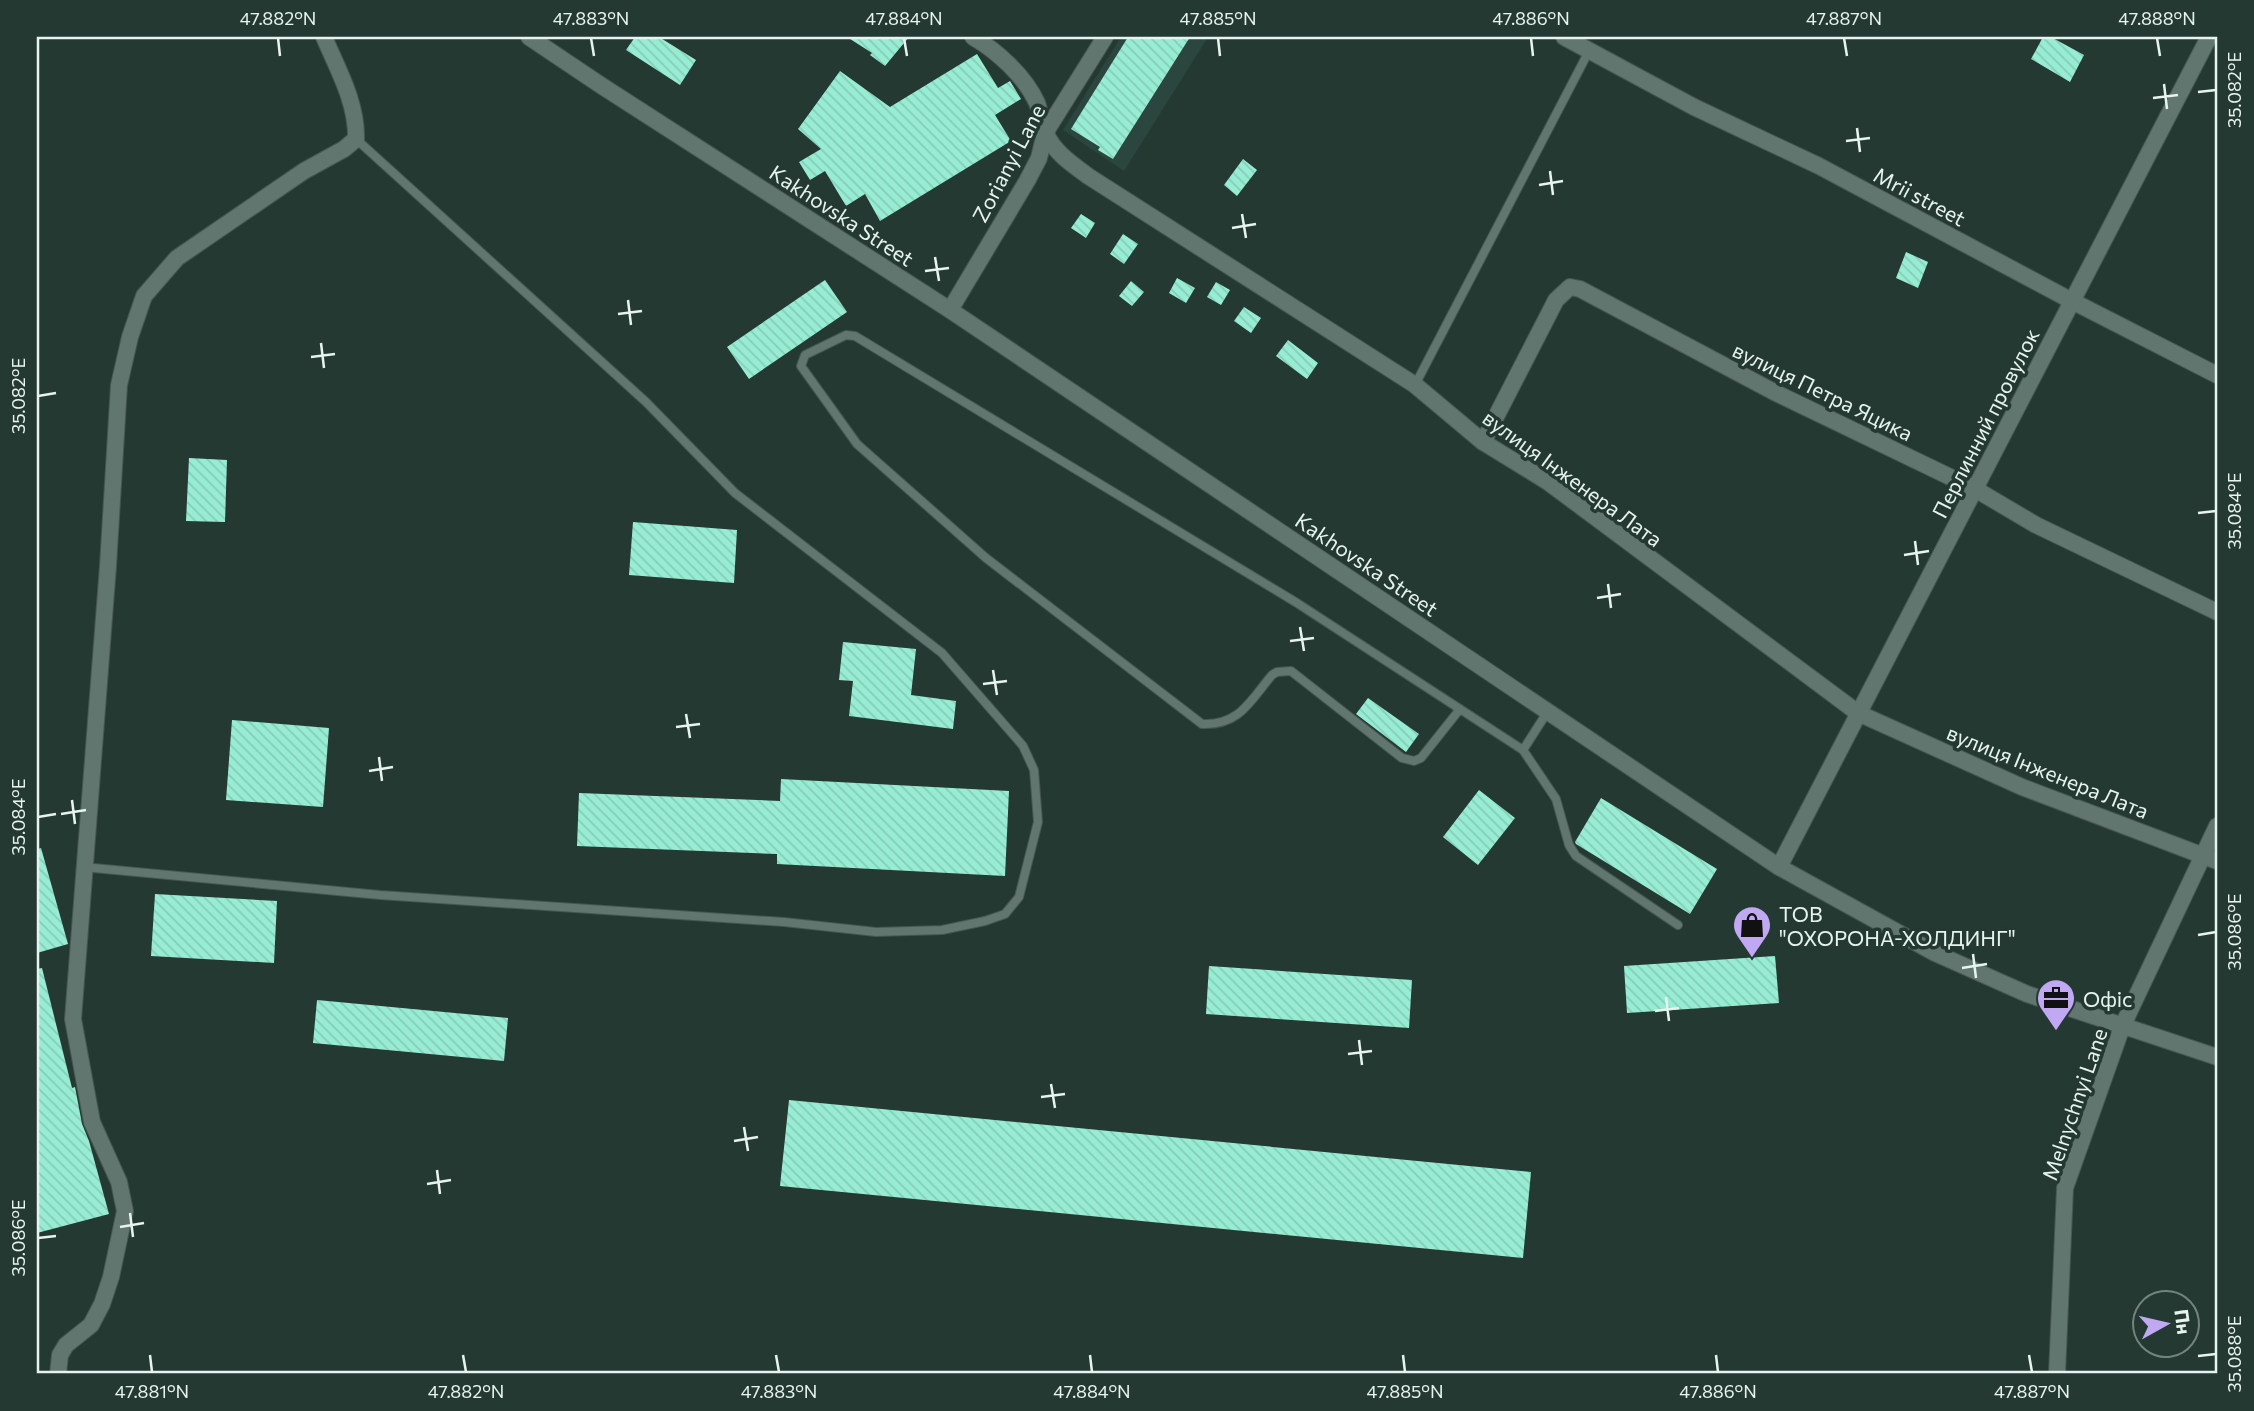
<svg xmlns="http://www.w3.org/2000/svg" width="2254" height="1411" font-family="Commissioner,sans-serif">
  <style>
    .built { fill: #2a463e }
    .building { fill: url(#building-back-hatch) }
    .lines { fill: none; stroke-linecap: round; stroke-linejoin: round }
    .service-casing { stroke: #465752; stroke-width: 10 }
    .minor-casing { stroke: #465752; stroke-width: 18 }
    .service { stroke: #60766f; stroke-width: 8 }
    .minor { stroke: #60766f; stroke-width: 16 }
    .ticks { fill: none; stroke: #e7f3ef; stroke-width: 2.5 }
    .labels { text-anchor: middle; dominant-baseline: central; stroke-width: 7; stroke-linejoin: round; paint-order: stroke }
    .street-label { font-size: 21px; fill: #e7f3ef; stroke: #253933 }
    .poi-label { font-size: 21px; fill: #e7f3ef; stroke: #253933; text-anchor: start }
    .neatline { fill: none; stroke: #e7f3ef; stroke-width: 2.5 }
    .ticks-label { font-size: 18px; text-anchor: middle; fill: #e7f3ef }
  </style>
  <defs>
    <pattern id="building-back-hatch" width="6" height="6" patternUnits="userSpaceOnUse" patternTransform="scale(1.75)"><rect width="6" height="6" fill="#97edd3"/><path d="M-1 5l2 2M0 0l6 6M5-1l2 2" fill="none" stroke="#87ccb7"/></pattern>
  </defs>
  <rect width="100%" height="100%" fill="#253933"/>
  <path class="built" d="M1121,37h87l-84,134 -61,-41z"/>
  <g class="building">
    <path d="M635,37h24l37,23 -16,25 -54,-35z"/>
    <path d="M847,37h62l-24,29 -15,-11 2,-2z"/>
    <path d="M1128,37h62l-77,122 -15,-9 2,-3 -29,-18z"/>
    <path d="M2043,37h8l33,18 -14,27 -39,-23z"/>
    <path d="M977,54l21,34 12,-7 11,18 -26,16 16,26 -131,80 -15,-27 -19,12 -21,-35 -15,9 -11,-18 22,-13 -23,-20 42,-58 50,36z"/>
    <path d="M1243,159l14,11 -20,26 -13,-11z"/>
    <path d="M1081,214l14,9 -9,15 -15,-10z"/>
    <path d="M1123,234l15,10 -14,20 -14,-10z"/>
    <path d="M1906,252l22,10 -10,26 -22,-10z"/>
    <path d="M1177,278l18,10 -9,15 -17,-10z"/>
    <path d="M825,280l22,32 -98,67 -22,-32z"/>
    <path d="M1131,281l13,11 -12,14 -13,-10z"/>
    <path d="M1216,282l14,8 -9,15 -14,-8z"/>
    <path d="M1244,307l17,11 -10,15 -17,-12z"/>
    <path d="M1288,340l30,23 -11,16 -31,-23z"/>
    <path d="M189,458l38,2 -2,62 -39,-1z"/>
    <path d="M633,522l104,8 -3,53 -105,-8z"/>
    <path d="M843,642l73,7 -5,46 45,6 -3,28 -104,-13 4,-35 -14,-1z"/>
    <path d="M1368,698l51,36 -13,18 -50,-38z"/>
    <path d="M232,720l97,8 -6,79 -97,-7z"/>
    <path d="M781,779l228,12 -4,85 -228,-12v-10l-200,-8 2,-53 201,8z"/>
    <path d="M1479,790l36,28 -37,47 -35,-28z"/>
    <path d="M1601,798l116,71 -27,45 -114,-70 -1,-2z"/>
    <path d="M41,848l27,96 -31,9v-104z"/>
    <path d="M155,894l122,7 -3,62 -123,-7z"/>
    <path d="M1775,956l4,47 -152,10 -3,-47z"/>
    <path d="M1209,966l203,14 -3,48 -203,-14z"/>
    <path d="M42,968l30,120 3,-1 7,37 7,17 20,73 -72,19v-264z"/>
    <path d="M317,1000l191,18 -4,43 -191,-18z"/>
    <path d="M789,1100l742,72 -8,86 -743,-72z"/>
  </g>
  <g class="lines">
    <defs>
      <g id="service">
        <path d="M1415,385l174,-334"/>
        <path d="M1460,709l-39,49 -7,3 -12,-3 -111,-87 -14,1 -5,3c-22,26 -33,51 -70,49l-216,-166 -129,-114 -56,-78 4,-11 41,-20 9,1 442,267 226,147 33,49 13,46 7,11 102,69"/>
        <path d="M1523,750l25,-39"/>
        <path d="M83,867l297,28 404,27 92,10 66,-2 43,-9 20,-7 14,-17 19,-75 -4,-52 -11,-24 -81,-93 -207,-160 -89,-91 -290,-263"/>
      </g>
      <g id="minor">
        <path d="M529,37l73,49 348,224 829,557 156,86 92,41 190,63"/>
        <path d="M973,37c24,14 52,39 64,66 4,10 4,22 9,31 9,19 26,30 42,42l327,209 68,57 65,40 310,231 164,74 195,74"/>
        <path d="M1564,37l130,70 125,59 253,135 145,74"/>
        <path d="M950,310l77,-129 12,-23 6,-25 60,-96"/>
        <path d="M1483,442l73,-142 14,-13 10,2 196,104 199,96 61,36 181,87"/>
        <path d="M1779,867l430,-830"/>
        <path d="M58,1374l2,-19 6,-10 25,-20 11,-21 9,-27 14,-66 -6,-29 -27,-60 -19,-103 35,-453 11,-181 11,-48 14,-41 33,-38 127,-87 40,-22 12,-10c1,-36 -18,-69 -32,-102"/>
        <path d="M2057,1374l8,-186 57,-161 95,-201"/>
      </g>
    </defs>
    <use href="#service" class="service-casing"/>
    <use href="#minor" class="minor-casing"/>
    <use href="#service" class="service"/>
    <use href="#minor" class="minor"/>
  </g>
  <path class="ticks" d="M278,38l2,18M591,38l3,18M904,38l3,18M1218,38l2,18M1531,38l2,18M1844,38l3,18M2157,38l3,18M2164,84l3,25M2198,92l18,-2M2153,98l25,-3M1857,128l3,24M1846,141l24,-3M1550,171l3,24M1539,185l24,-4M1242,214l4,24M1232,228l24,-4M935,257l4,24M925,271l24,-3M628,300l3,25M618,314l24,-3M321,343l3,25M311,357l24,-3M38,396l18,-3M2198,513l18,-2M1915,541l3,24M1904,555l25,-4M1608,584l3,24M1597,598l24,-4M1300,627l4,24M1290,641l24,-3M993,670l4,25M983,684l24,-3M686,714l4,24M676,727l24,-3M379,757l3,24M369,771l24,-4M72,800l3,24M61,814l25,-4M38,817l18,-3M2198,935l18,-3M1973,954l3,24M1962,968l25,-4M1666,997l3,24M1655,1011l24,-3M1359,1040l3,25M1348,1054l24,-3M1051,1084l4,24M1041,1097l24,-3M744,1127l4,24M734,1141l24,-4M437,1170l3,24M427,1184l24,-4M130,1213l3,24M120,1227l24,-4M38,1238l18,-2M150,1355l2,17M463,1355l3,17M776,1355l3,17M1090,1355l2,17M1403,1355l2,17M1716,1355l2,17M2029,1355l3,17M2198,1356l18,-2"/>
  <defs>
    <symbol id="shop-pin" viewBox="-11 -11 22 30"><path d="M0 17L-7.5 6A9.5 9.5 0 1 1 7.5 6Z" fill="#c0a8f3" stroke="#253933"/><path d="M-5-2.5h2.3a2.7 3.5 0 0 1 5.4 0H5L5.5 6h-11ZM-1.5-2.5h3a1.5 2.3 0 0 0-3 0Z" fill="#111"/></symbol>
    <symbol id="office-pin" viewBox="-11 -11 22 30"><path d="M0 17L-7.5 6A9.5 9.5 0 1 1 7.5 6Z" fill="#c0a8f3" stroke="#253933"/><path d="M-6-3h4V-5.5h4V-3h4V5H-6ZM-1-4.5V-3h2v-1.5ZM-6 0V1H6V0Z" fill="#111"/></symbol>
  </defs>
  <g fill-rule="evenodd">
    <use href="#shop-pin" x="1730" y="903" width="44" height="60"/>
    <use href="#office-pin" x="2034" y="976" width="44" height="60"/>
  </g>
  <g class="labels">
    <g class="street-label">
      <text transform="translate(1008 163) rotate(-62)">Zorianyi Lane</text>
      <text transform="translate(1920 196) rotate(28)">Mrii street</text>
      <text transform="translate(842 215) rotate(33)">Kakhovska Street</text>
      <text transform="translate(1823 391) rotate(26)">вулиця Петра Яцика</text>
      <text transform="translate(1985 423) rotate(-63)">Перлинний провулок</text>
      <text transform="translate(1573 478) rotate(36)">вулиця Інженера Лата</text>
      <text transform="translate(1367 564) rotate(34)">Kakhovska Street</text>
      <text transform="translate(2048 771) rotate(22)">вулиця Інженера Лата</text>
      <text transform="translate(2074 1104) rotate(-71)">Melnychnyi Lane</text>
    </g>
    <g class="poi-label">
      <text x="1779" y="913">ТОВ<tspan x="1779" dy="24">"ОХОРОНА-ХОЛДИНГ"</tspan></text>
      <text x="2083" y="998">Офіс</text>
    </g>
  </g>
  <rect width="2254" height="1411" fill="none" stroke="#253933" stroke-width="77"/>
  <g transform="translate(2166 1324) rotate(82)"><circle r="33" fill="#253933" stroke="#73837e" stroke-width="2"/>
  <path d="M0-5L12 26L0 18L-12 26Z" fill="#c0a8f3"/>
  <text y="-10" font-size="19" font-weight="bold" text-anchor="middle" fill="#e7f3ef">Пн</text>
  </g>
  <rect x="38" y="38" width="2178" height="1334" class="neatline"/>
  <g class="ticks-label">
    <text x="278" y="25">47.882°N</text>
    <text x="591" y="25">47.883°N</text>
    <text x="904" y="25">47.884°N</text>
    <text x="1218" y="25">47.885°N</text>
    <text x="1531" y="25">47.886°N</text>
    <text x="1844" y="25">47.887°N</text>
    <text x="2157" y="25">47.888°N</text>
    <text transform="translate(2235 90) rotate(-90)" y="6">35.082°E</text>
    <text transform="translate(19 396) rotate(-90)" y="6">35.082°E</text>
    <text transform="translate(2235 511) rotate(-90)" y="6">35.084°E</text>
    <text transform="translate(19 817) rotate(-90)" y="6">35.084°E</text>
    <text transform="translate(2235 932) rotate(-90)" y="6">35.086°E</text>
    <text transform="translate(19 1238) rotate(-90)" y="6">35.086°E</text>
    <text transform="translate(2235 1354) rotate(-90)" y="6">35.088°E</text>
    <text x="152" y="1398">47.881°N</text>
    <text x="466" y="1398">47.882°N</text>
    <text x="779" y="1398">47.883°N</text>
    <text x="1092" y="1398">47.884°N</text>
    <text x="1405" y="1398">47.885°N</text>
    <text x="1718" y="1398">47.886°N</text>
    <text x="2032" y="1398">47.887°N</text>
  </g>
</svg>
